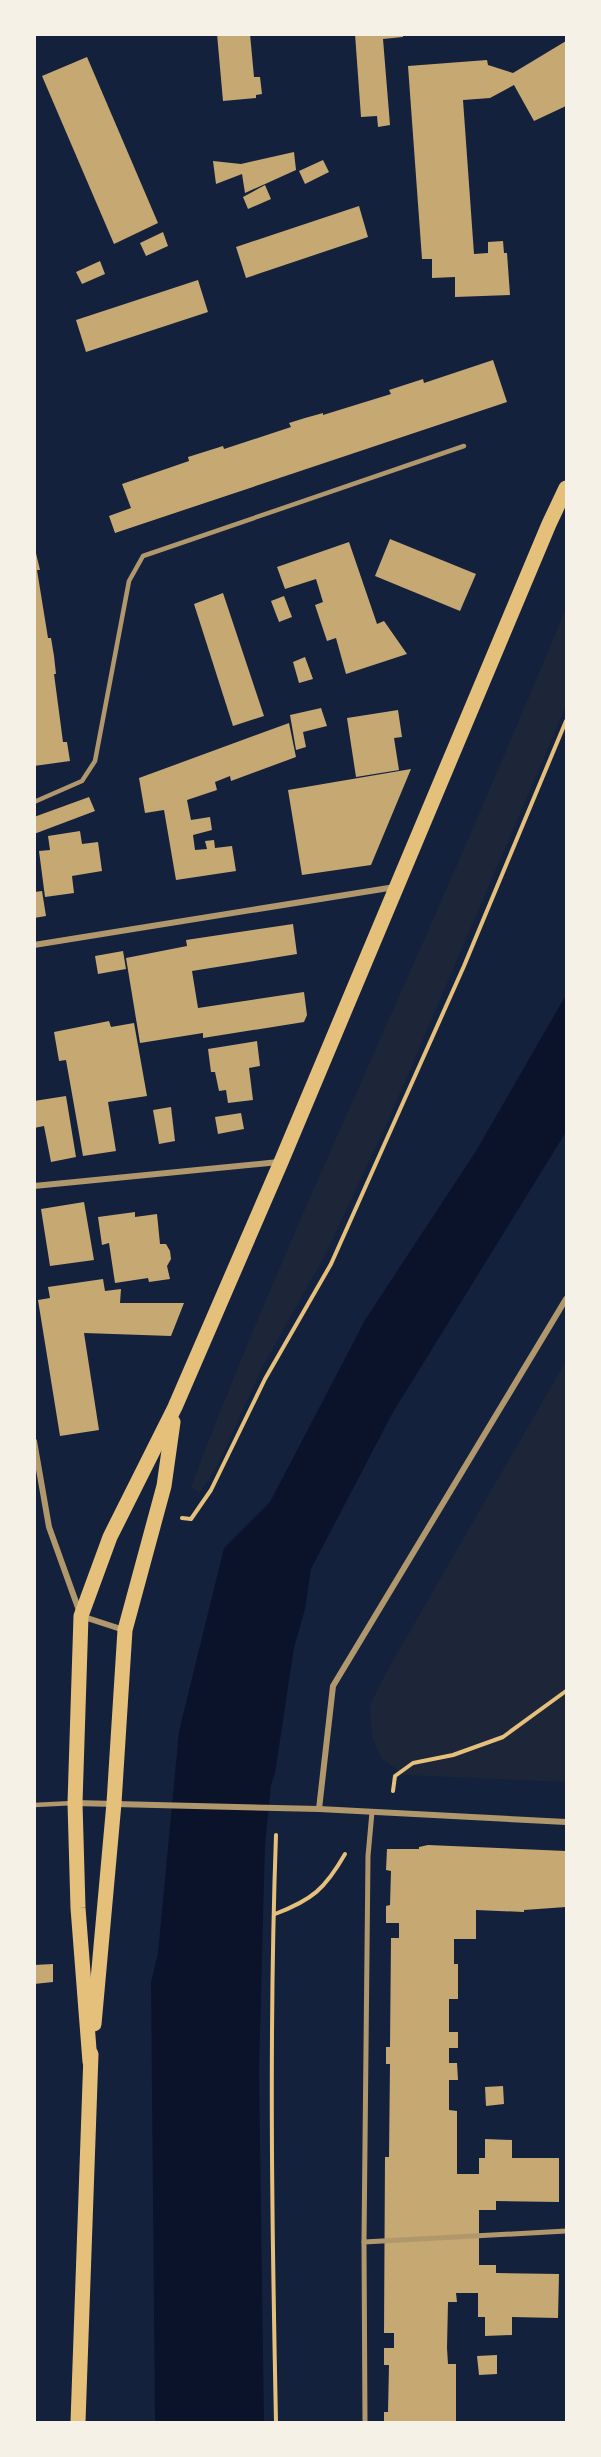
<svg xmlns="http://www.w3.org/2000/svg" width="601" height="2457" font-family="'DejaVu Sans',sans-serif">
  <style>
    .green { fill: #1d2539 }
    .water { fill: #0b132b }
    .building { fill: #c6a872 }
    .lines { fill: none; stroke-linecap: round; stroke-linejoin: round }
    .path { stroke: #e5c07b; stroke-width: 4 }
    .service { stroke: #b1986c; stroke-width: 4.5 }
    .pedestrian { stroke: #b1986c; stroke-width: 5 }
    .minor { stroke: #b1986c; stroke-width: 6 }
    .primary { stroke: #e5c07b; stroke-width: 15 }
  </style>
  <rect width="100%" height="100%" fill="#14213d"/>
  <g class="green">
    <path d="M566,608v98l-179,417 -61,130 -63,113 -48,104 -16,23 -8,-6c62,-165 135,-325 206,-486 58,-130 115,-262 169,-393z"/>
    <path d="M566,1361v421l-161,-7 -23,-16 -10,-22 -2,-32 17,-34z"/>
  </g>
  <path class="water" d="M566,995v137l-174,282 -81,155 -6,40 -11,39 -19,125 -4,12 -6,60 -6,226 5,351h-109l-4,-440 7,-29 21,-222 45,-183 46,-46 95,-182 111,-169z"/>
  <g class="building">
    <path d="M217,34h33l4,43h6l2,17 -6,1v3l-33,3z"/>
    <path d="M355,34h48v3l-20,2 7,86 -12,2 -1,-11 -16,1z"/>
    <path d="M566,41v65l-32,15 -20,-36 -24,13 -27,2 11,154 14,-1v-11l15,-1 1,12h3l3,42 -55,2v-20l-23,1v-19h-10l-14,-193 79,-6 1,5 25,8z"/>
    <path d="M87,57l71,166 -44,21 -72,-168z"/>
    <path d="M294,152l2,18 -51,23 -3,-19 -26,10 -3,-23 28,3z"/>
    <path d="M323,160l6,12 -24,12 -6,-13z"/>
    <path d="M265,185l6,14 -23,10 -5,-12z"/>
    <path d="M359,206l9,31 -122,41 -10,-31z"/>
    <path d="M163,232l5,14 -22,10 -6,-13z"/>
    <path d="M100,261l5,13 -23,10 -6,-12z"/>
    <path d="M198,280l10,32 -122,40 -10,-32z"/>
    <path d="M493,360l14,42 -392,131 -6,-17 22,-8 -9,-24 67,-23 -1,-4 35,-11 1,3 67,-22 -2,-4 16,-5 18,-5v2l68,-21 -2,-4 34,-11 1,4z"/>
    <path d="M390,539l86,35 -16,37 -85,-35z"/>
    <path d="M349,542l28,82 7,-3 23,33 -61,20 -10,-36 -9,3 -12,-36 8,-3 -7,-23 -31,10 -8,-22z"/>
    <path d="M34,545l6,25h-3l11,68h3l3,18 2,18h-2l9,68h4l3,19 -36,5z"/>
    <path d="M223,593l41,123 -31,10 -39,-122z"/>
    <path d="M284,596l8,21 -13,5 -8,-21z"/>
    <path d="M305,657l8,22 -14,4 -6,-21z"/>
    <path d="M321,708l6,18 -24,6 3,15 -10,3 -6,-35z"/>
    <path d="M398,710l4,27 -8,1 5,32 -43,7 -9,-59z"/>
    <path d="M289,723l7,34 -65,24 -1,-5 -15,6 2,8 -30,10 4,20 19,-3 2,13 -19,5 2,15 12,-1 -2,-8 9,-1 1,8 17,-2 4,25 -60,9 -12,-70 -19,3 -6,-35z"/>
    <path d="M411,769l-40,96 -69,10 -14,-85z"/>
    <path d="M89,797l6,14 -61,23v-17z"/>
    <path d="M80,831l2,13 16,-2 4,29 -30,5 2,17 -29,4 -6,-46 11,-1 -2,-14z"/>
    <path d="M42,891l4,25 -12,2v-26z"/>
    <path d="M293,924l4,30 -105,17 6,37 106,-16 3,23 -3,7 -101,16v-5l-63,10 -14,-85 61,-12 -1,-6z"/>
    <path d="M123,951l3,18 -28,5 -3,-18z"/>
    <path d="M109,1021l2,6 23,-4 13,73 -39,6 8,49 -33,5 -17,-96 -7,1 -5,-29z"/>
    <path d="M257,1041l3,25 -11,2 4,32 -25,3 -2,-13 -7,1 -4,-19h-4l-3,-23z"/>
    <path d="M66,1096l10,61 -25,5 -7,-36 -10,2v-27z"/>
    <path d="M171,1107l4,34 -16,3 -6,-34z"/>
    <path d="M241,1113l3,16 -26,5 -3,-17z"/>
    <path d="M84,1202l10,58 -44,6 -9,-57z"/>
    <path d="M135,1212v5l22,-3 3,30h6l4,7 1,8 -4,7 3,13 -21,3 -1,-4 -33,5 -6,-40 -7,2 -4,-28z"/>
    <path d="M103,1279l2,12 16,-2 -1,14h64l-13,33 -87,-3 15,97 -39,6 -22,-136 12,-2 -2,-11z"/>
    <path d="M428,1845l138,6v56l-42,3v2l-48,-2v29h-22v25h4v35h-9v33h9v16h-9v15h8l1,17h-9v30l8,1v63h22v-16h6v-19l27,1v18h47v44l-63,-1v9h-17v55h17v8l63,1 -1,44 -46,-1v18l-27,1v-19h-7v-24h-22l1,9h-9l-1,46 1,16h8v58h-72v-10h4l1,-47h-5v-17h10v-15h-10l1,-176h4l1,-93h-4v-17h4l1,-109h8v-15h-13v-17l4,-1 1,-34 -5,-1 1,-21h32v-2z"/>
    <path d="M53,1964v18l-19,2v-19z"/>
    <path d="M503,2086l1,18 -18,2 -1,-19z"/>
    <path d="M497,2355v19l-18,1 -2,-19z"/>
  </g>
  <g class="lines">
    <g class="path">
      <path d="M182,1518l9,1 20,-29 54,-111 66,-115 133,-298 102,-245"/>
      <path d="M393,1791l2,-15 18,-13 40,-8 50,-18 63,-46"/>
      <path d="M276,1835c-7,196 -4,392 0,587"/>
      <path d="M275,1914c37,-14 50,-25 70,-60"/>
    </g>
    <g class="service">
      <path d="M34,802l48,-21 13,-20 34,-180 14,-25 321,-110"/>
      <path d="M34,1805l40,-2"/>
    </g>
    <g class="pedestrian">
      <path d="M364,2242l202,-11"/>
      <path d="M365,2422l-1,-180 4,-386 4,-44"/>
    </g>
    <g class="minor">
      <path d="M34,945l361,-58"/>
      <path d="M34,1186l245,-24"/>
      <path d="M34,1441l15,86 32,89 43,14"/>
      <path d="M75,1803l244,6 247,13"/>
      <path d="M319,1809l14,-123 233,-387"/>
    </g>
    <g class="primary">
      <path d="M94,2024l20,-221 11,-173 39,-144 9,-64"/>
      <path d="M90,2062l-12,-154 -3,-105 6,-187 29,-79 65,-130 106,-245 268,-638 17,-36"/>
      <path d="M78,2422l13,-368"/>
    </g>
  </g>
  <rect width="601" height="2457" fill="none" stroke="#f6f1e7" stroke-width="72"/>
</svg>
